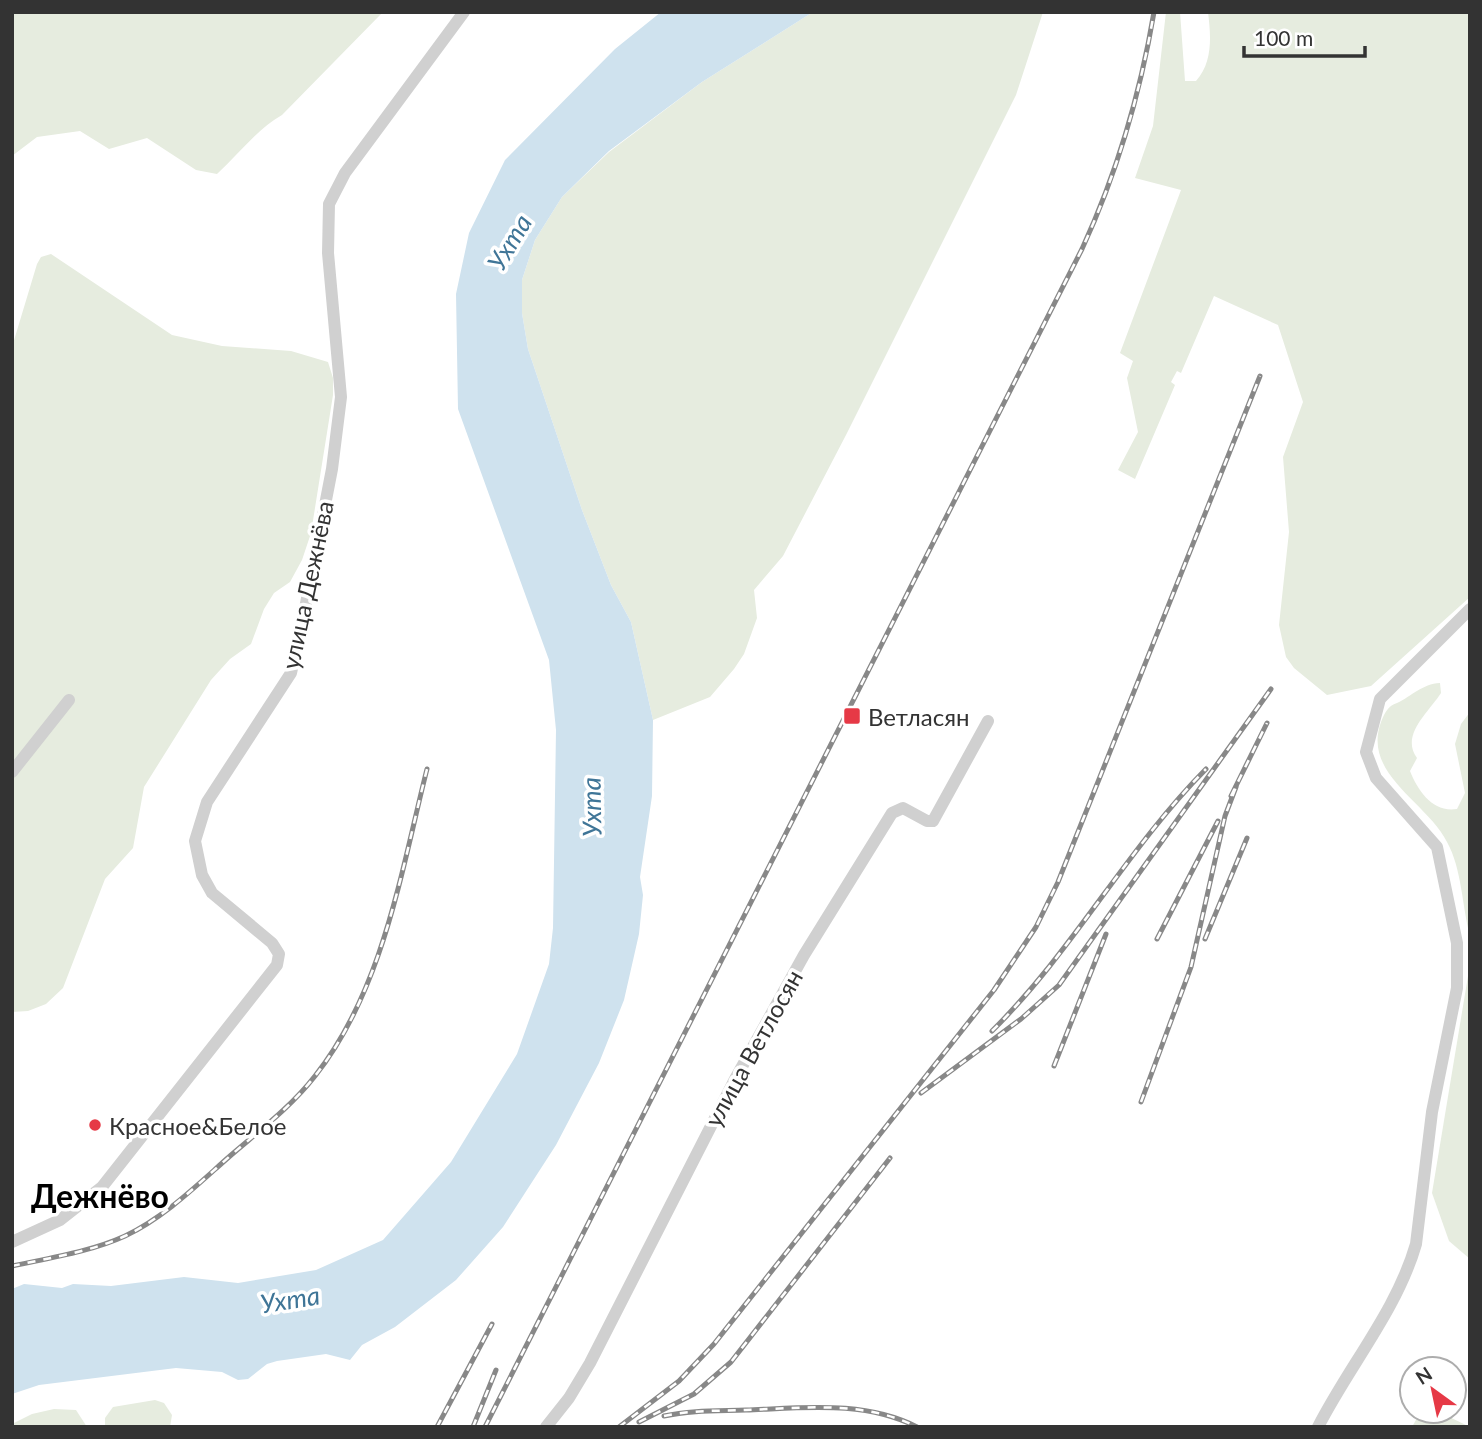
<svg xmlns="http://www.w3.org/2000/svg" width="1482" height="1439" font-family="Lato,sans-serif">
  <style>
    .green { fill: #e6ecdf }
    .water { fill: #cfe2ee }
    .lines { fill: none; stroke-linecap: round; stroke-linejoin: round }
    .minor { stroke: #d0d0d0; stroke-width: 12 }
    .rail-casing { stroke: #888; stroke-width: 5 }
    .rail { stroke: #fff; stroke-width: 2.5; stroke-dasharray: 8; stroke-linecap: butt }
    .poi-dot { fill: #e63946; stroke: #fff; stroke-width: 2.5 }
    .labels { text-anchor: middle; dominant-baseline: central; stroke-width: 7; stroke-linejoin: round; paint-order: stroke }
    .street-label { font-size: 24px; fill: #333; stroke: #fff }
    .poi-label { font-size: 24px; fill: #333; stroke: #fff; text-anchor: start }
    .water-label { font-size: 26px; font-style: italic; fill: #3f7597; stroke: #fff }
    .district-label { font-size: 32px; font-weight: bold; fill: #000; stroke: #fff }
  </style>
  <rect width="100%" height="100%" fill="#fff"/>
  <g class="green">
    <path d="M12,12h371l-101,103c-26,15 -43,39 -65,59l-21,-4 -49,-32 -38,11 -29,-18 -43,6 -25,19z"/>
    <path d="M813,12h230l-27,83 -170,340 -63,121 -29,34 3,28 -13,36 -10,15 -24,28 -57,23 -22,-98 -20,-37 -29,-75 -54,-161 -6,-36v-33l13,-40 27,-43 47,-45 93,-70z"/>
    <path d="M1166,12h14l5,69h11c17,-19 15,-45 12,-69h262v585l-99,89 -44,9 -33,-27 -8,-11 -7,-32 10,-93 -6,-75 20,-55 -25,-77 -64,-29 -33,77 -4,-2 -6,11 4,3 -40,94 -17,-9 20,-38 -11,-54 6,-17 -13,-8 61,-163 -46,-12 18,-52z"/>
    <path d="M51,254l121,81 50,11 69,5 37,11 5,16v17l-22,138 -9,27 -12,22 -16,11 -10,16 -13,35 -21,15 -19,21 -67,107 -11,61 -28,31 -42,109 -17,16 -18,7 -16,1v-665l25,-83 4,-7z"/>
    <path d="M1440,683l1,10c-12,19 -41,42 -24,65l-7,13c8,20 23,42 47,38l8,-16 -10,-49 6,-20 9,-12v224c-8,-30 -8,-67 -23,-94 -20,-40 -85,-68 -66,-120 4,-10 7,-16 16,-19 15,-7 25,-19 43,-20z"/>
    <path d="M1470,964v295l-21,-18 -17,-48z"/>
    <path d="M155,1400l9,3 8,12 -2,12h-65v-9l8,-11z"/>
    <path d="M54,1409l22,1 11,17h-75v-3l20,-10z"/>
    <path d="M1414,1411h23l33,16h-58l5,-9z"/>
  </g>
  <path class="water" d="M661,12h152l-111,70 -93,69 -47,46 -27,43 -13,40v33l6,36 54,161 29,75 20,37 22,98 -1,76 -12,81 3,18 -4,39 -15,66 -25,63 -43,82 -53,82 -47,53 -61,47 -33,18 -12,15 -24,-6 -49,7 -10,3 -19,15 -10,1 -16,-8 -46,-4 -137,17 -27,9v-105l12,-5 38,4 11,-4 38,2 73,-9 54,6 78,-13 67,-30 68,-78 66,-108 32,-90 4,-36 3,-198 -7,-70 -91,-251 -2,-115 13,-61 36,-73 110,-111z"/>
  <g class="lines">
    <g class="minor">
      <path d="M12,772l57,-72"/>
      <path d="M12,1242l48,-22 42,-33 175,-222 2,-11 -7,-11 -60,-50 -10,-18 -7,-34 12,-39 84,-129 12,-54 29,-150 9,-72 -13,-144 1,-49 16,-31 119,-161"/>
      <path d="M546,1427l23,-29 21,-35 144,-282 70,-126 88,-142 11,-5 24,13h6l55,-100"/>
      <path d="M1318,1427c31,-61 79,-117 98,-183l16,-132 25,-124v-45l-20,-96 -61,-69 -10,-26 14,-53 90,-90"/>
    </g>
    <defs>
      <g id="rail">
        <path d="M1231,796l36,-73"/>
        <path d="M1157,939l61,-118"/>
        <path d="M1205,939l42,-101"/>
        <path d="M992,1031c81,-80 134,-181 214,-262"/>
        <path d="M1054,1066l52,-132"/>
        <path d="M921,1093l100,-74 38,-34 212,-296"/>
        <path d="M1141,1102l50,-135 34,-151 11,-29"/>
        <path d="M12,1266c37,-8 78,-14 113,-30 40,-19 72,-51 105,-80 29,-25 61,-49 85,-80 68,-86 86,-204 112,-307"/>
        <path d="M664,1416c27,-6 55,-5 82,-6 57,-2 118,-10 171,17"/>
        <path d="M639,1422l55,-28 37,-32 159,-204"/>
        <path d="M437,1427l55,-103"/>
        <path d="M473,1427l23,-57"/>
        <path d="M485,1427l597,-1178c35,-76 58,-154 72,-237"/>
        <path d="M619,1427l60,-46 35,-37 280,-354 42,-63 22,-45 202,-506"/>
      </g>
    </defs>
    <use href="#rail" class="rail-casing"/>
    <use href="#rail" class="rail"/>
  </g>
  <g class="poi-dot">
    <rect x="843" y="707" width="18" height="18" rx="3.5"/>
    <circle cx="95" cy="1125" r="7"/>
  </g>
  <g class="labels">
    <g class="street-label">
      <text transform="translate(307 585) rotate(-78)">улица Дежнёва</text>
      <text transform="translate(753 1048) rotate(-61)">улица Ветлосян</text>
    </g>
    <g class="poi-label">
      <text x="868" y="716">Ветласян</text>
      <text x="109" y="1125">Красное&amp;Белое</text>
    </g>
    <g class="water-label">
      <text transform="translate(509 242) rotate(-59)">Ухта</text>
      <text transform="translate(591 807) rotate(-91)">Ухта</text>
      <text transform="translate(290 1299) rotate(-9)">Ухта</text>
    </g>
    <g class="district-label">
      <text x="100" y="1195">Дежнёво</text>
    </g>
  </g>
  <rect width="1482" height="1439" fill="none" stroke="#333333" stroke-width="28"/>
  <g transform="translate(1433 1390) rotate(327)"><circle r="33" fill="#ffffff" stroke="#adadad" stroke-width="2"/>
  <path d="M0-5L12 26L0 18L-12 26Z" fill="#e63946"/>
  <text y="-10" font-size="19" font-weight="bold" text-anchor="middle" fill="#333333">N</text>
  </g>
  <path d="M1244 46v10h121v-10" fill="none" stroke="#333333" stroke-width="3.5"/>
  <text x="1254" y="46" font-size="21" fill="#333333" stroke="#ffffff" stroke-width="5" paint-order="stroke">100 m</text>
</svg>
